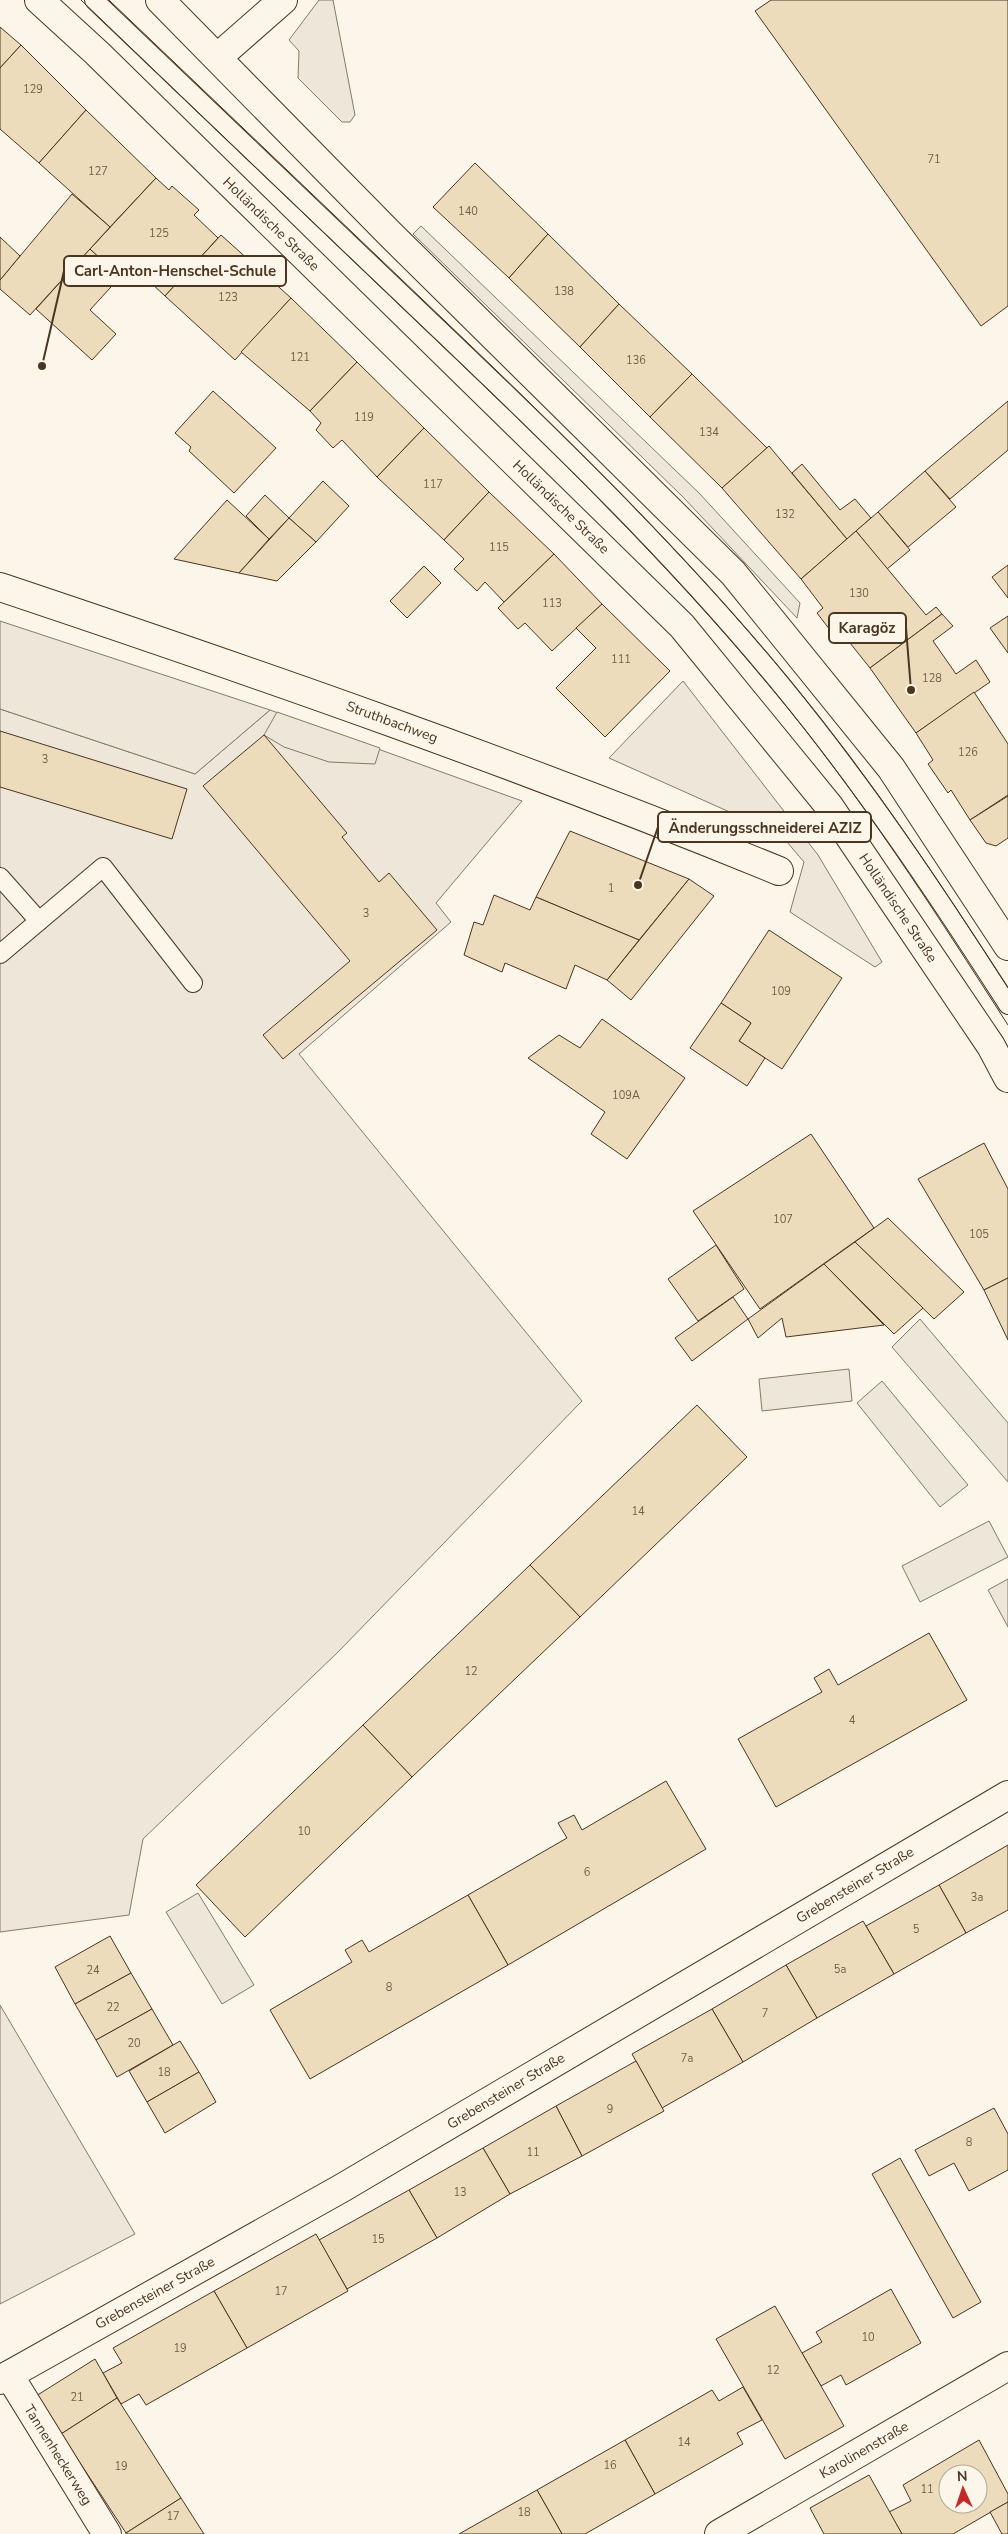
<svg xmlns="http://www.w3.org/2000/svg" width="1008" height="2534" font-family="'Nunito Sans',sans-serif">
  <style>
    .green { fill: #ede6d9; stroke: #887966 }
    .parking { fill: #ede7d9; stroke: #887966 }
    .building { fill: #ecdcbc; stroke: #4a3520; fill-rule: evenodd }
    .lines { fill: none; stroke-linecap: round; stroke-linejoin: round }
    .lane-casing { stroke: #4a3520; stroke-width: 20 }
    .street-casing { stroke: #4a3520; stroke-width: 30 }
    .primary-casing { stroke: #4a3520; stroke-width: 30 }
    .lane { stroke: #fbf6e9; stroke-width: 18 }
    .street { stroke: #fbf6e9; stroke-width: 28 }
    .primary { stroke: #fbf6e9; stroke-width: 28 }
    .tram { stroke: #4a3520; stroke-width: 1 }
    .labels { text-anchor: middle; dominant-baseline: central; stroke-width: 4; stroke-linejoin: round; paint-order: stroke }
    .number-label { font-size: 11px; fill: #725f47 }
    .street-label { font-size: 14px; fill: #4a3520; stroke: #fbf6e9 }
    .leader { fill: none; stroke: #4a3520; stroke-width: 2 }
    .callout-dot { fill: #4a3520; stroke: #fbf6e9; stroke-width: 2 }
    .callout { fill: #fbf6e9; stroke: #4a3520; stroke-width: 2 }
    .callout-label { font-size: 15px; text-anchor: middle; font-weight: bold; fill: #4a3520 }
  </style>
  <rect width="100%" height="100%" fill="#fbf6e9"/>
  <g class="green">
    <path d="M319,0h14l22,115 -5,7h-8l-44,-44 1,-27 -10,-11z"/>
    <path d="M683,681l135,174 64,107 -7,5 -85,-55 14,-50 -23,-27 -172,-77z"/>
    <path d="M0,709l195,65 75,-64 252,91 -86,102 15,19 -152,132 283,347 -244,251 -195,187 -14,76 -129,17z"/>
    <path d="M0,2005l135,229 -135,70z"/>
  </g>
  <g class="parking">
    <path d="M421,226l279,268 100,109 -3,15 -114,-121 -270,-263z"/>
    <path d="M0,621l270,89 -75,64 -195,-65z"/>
    <path d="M277,712l103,36 -5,16 -46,-2 -45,-15 -20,-12z"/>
    <path d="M920,1319l88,104v59l-116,-135z"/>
    <path d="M849,1369l3,32 -90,10 -3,-32z"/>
    <path d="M882,1381l86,104 -28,22 -83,-104z"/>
    <path d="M989,1521l19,36 -88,45 -18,-36z"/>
    <path d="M1008,1579v48l-20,-37z"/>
    <path d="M198,1893l56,92 -32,19 -56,-92z"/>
  </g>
  <g class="building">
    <path d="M771,0h237v306l-27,20 -226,-315z"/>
    <path d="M0,27l21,18 -21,23z"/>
    <path d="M21,45l65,65 -47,53 -39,-34v-61z"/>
    <path d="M86,110l70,68 -46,49 -71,-64z"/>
    <path d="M475,163l73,71 -39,44 -76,-71z"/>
    <path d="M156,178l13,12 3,-4 27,24 -5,5 24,23 -53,58 -42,-39 -12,12 -21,-20z"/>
    <path d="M72,194l38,33 -80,88 -30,-26v-9z"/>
    <path d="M548,234l71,70 -39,43 -71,-69z"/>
    <path d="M221,235l70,63 -56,62 -70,-64z"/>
    <path d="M0,237l20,19 -20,24z"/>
    <path d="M90,249l30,28 -30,33 26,24 -24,26 -56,-51z"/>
    <path d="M291,298l66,64 -47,49 -69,-59z"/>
    <path d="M619,304l73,70 -42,43 -70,-70z"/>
    <path d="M357,362l67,66 -47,49 -35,-37 -9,8 -17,-18 5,-7 -11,-12z"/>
    <path d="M692,374l75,74 -45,40 -72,-71z"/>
    <path d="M213,391l63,57 -42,45 -45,-42 2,-4 -16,-14z"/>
    <path d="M1008,401v49l-58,49 -25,-28z"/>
    <path d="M424,428l65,64 -45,48 -67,-63z"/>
    <path d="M769,446l78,93 -46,40 -79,-91z"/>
    <path d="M802,464l38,46 15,-11 16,19 -24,21 -55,-66z"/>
    <path d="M925,471l31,36 -48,40 -30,-35z"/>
    <path d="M323,481l26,25 -33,36 -27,-24z"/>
    <path d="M489,492l65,62 -50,48 -19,-20 -8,9 -23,-22 10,-10 -20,-19z"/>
    <path d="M265,495l24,23 -20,21 -23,-23z"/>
    <path d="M227,500l42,39 -30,34 -65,-14z"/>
    <path d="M878,512l32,38 -23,19 -31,-38z"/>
    <path d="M289,518l27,24 -39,39 -38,-8z"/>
    <path d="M856,531l70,84 10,-8 6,7 -72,54 -24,-30 -6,5 -23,-30 6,-5 -22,-29z"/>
    <path d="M554,554l48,50 -50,47 -27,-28 -7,6 -20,-21z"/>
    <path d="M1008,565v33l-16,-21z"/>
    <path d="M424,566l17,17 -34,35 -17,-17z"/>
    <path d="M602,604l68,67 -65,66 -49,-49 40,-40 -20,-20z"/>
    <path d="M942,614l11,12 -20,15 23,33 20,-14 14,22 -74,51 -46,-65z"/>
    <path d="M1008,616v37l-18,-25z"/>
    <path d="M974,692l34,52v51l-38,25 -19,-30 -3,3 -20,-29 5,-4 -17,-27z"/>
    <path d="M0,731l187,58 -15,50 -172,-52z"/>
    <path d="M264,735l83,98 -5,4 37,45 10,-9 48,57 -154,129 -20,-24 87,-74 -147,-175z"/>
    <path d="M1008,796v42l-12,8 -10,-3 -16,-23z"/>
    <path d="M570,831l119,48 -50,61 -103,-43z"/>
    <path d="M689,879l25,17 -83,104 -24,-20z"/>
    <path d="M494,895l36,15 6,-13 103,43 -32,40 -32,-15 -9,24 -61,-26 -3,9 -38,-17 10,-33 9,3z"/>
    <path d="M769,930l73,48 -60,91 -43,-28 12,-18 -30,-20z"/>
    <path d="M721,1003l30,20 -12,18 26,17 -18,28 -57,-38z"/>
    <path d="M602,1019l83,59 -58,81 -36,-25 14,-22 -77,-54 31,-23 21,13z"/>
    <path d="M811,1134l63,94 -114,81 -67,-98z"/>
    <path d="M984,1143l24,46v89l-24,12 -66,-111z"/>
    <path d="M888,1218l76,74 -30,27 -79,-77z"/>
    <path d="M855,1242l68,66 -29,26 -70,-70z"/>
    <path d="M716,1245l28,44 -46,32 -30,-42z"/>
    <path d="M824,1264l60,61 -98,12 -4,-19 -24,20 -10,-19z"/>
    <path d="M1008,1278v62l-24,-50z"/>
    <path d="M733,1297l15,22 -56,42 -17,-23z"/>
    <path d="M697,1405l50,52 -167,160 -50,-52z"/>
    <path d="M530,1565l50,52 -168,160 -49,-52z"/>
    <path d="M929,1633l38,67 -191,107 -38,-68 84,-47 -8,-14 15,-9 9,16z"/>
    <path d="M363,1725l49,52 -167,160 -49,-52z"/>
    <path d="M666,1781l40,68 -198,116 -40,-70 99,-57 -9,-15 16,-8 8,15z"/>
    <path d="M1008,1845v65l-42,23 -27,-48z"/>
    <path d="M939,1885l27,48 -72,41 -28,-48z"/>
    <path d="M468,1895l40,70 -198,114 -40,-69 82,-48 -7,-12 17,-10 7,12z"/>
    <path d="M863,1921l31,53 -77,44 -31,-53z"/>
    <path d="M110,1936l21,37 -56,31 -20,-37z"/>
    <path d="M786,1965l31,53 -74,44 -31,-53z"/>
    <path d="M131,1973l21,36 -56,31 -21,-36z"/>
    <path d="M152,2009l21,36 -56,32 -21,-37z"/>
    <path d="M712,2009l31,53 -81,46 -30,-54z"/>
    <path d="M180,2041l19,31 -52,30 -18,-31z"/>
    <path d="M636,2061l28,50 -82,45 -26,-50z"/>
    <path d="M199,2072l17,30 -51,31 -18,-31z"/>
    <path d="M556,2106l26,50 -72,38 -27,-46z"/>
    <path d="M994,2108l14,26v36l-39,21 -15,-28 -25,13 -14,-26z"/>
    <path d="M483,2148l27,46 -73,44 -28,-48z"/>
    <path d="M900,2158l81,144 -28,16 -81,-144z"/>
    <path d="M409,2190l28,48 -90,51 -28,-49z"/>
    <path d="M316,2234l32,57 -101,57 -33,-57z"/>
    <path d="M891,2289l30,54 -75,42 -5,-10 -20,11 -19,-33 20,-11 -6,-10z"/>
    <path d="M214,2291l33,57 -101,57 -7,-11 -18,10 -18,-31 19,-10 -9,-15z"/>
    <path d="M775,2306l69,120 -59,33 -69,-120z"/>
    <path d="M95,2359l22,39 -56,36 -25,-38z"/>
    <path d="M743,2387l19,33 -25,13 6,11 -88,50 -30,-54 87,-50 7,11z"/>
    <path d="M117,2398l64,100 -55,35 -65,-99z"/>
    <path d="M625,2440l30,54 -70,40h-23l-25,-44z"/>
    <path d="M979,2440l29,54v8l-55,32h-51l-13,-22 22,-11 -8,-16zM948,2474h30v30h-30z"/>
    <path d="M869,2475l33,59h-78l-14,-26z"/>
    <path d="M537,2490l25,44h-103z"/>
    <path d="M181,2498l23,36h-78v-1z"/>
    <path d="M1008,2502v32h-6l-12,-22z"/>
  </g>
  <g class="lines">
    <defs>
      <g id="lane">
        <path d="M94,0c111,106 221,211 332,317 124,118 248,237 357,370 82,100 155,209 225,318"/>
        <path d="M0,877l39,44"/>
        <path d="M0,954l103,-87 90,116"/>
      </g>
      <g id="street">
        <path d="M218,57l65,-57"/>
        <path d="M0,587c263,88 523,179 779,284"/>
        <path d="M9,2375l98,159"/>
        <path d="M0,2380l342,-192 666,-393"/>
        <path d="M719,2534l289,-168"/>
      </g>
      <g id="primary">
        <path d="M39,0l58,53 585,573 147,180 162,240 17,32"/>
        <path d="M160,0l230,234 343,339 158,195 117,178"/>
      </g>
    </defs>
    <use href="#lane" class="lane-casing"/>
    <use href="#street" class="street-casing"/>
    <use href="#primary" class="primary-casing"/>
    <use href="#lane" class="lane"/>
    <use href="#street" class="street"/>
    <use href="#primary" class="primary"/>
    <g class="tram">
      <path d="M81,0c110,106 221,212 332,318 125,119 249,238 359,371 88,105 162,221 236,336"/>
      <path d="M109,0c112,107 224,214 336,321 120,115 239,231 345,359 80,97 150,202 218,308"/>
    </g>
  </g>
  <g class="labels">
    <g class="number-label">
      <text x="33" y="89">129</text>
      <text x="934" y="159">71</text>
      <text x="98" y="171">127</text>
      <text x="468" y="211">140</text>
      <text x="159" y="233">125</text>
      <text x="564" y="291">138</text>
      <text x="228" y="297">123</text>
      <text x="300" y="357">121</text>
      <text x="636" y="360">136</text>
      <text x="364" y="417">119</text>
      <text x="709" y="432">134</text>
      <text x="433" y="484">117</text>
      <text x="785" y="514">132</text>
      <text x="499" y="547">115</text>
      <text x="859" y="593">130</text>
      <text x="552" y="603">113</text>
      <text x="621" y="659">111</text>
      <text x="932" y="678">128</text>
      <text x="968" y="752">126</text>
      <text x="45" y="759">3</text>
      <text x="611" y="888">1</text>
      <text x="366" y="913">3</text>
      <text x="781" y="991">109</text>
      <text x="626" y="1095">109A</text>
      <text x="783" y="1219">107</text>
      <text x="979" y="1234">105</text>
      <text x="638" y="1511">14</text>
      <text x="471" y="1671">12</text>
      <text x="852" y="1720">4</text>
      <text x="304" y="1831">10</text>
      <text x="587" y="1872">6</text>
      <text x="977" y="1897">3a</text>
      <text x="916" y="1929">5</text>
      <text x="840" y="1969">5a</text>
      <text x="93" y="1970">24</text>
      <text x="389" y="1987">8</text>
      <text x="113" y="2007">22</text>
      <text x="765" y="2013">7</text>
      <text x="134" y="2043">20</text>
      <text x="687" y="2058">7a</text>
      <text x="164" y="2072">18</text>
      <text x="610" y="2109">9</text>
      <text x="969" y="2142">8</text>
      <text x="533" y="2152">11</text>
      <text x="460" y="2192">13</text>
      <text x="378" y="2239">15</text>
      <text x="281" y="2291">17</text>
      <text x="868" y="2337">10</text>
      <text x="180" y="2348">19</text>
      <text x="773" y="2370">12</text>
      <text x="77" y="2397">21</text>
      <text x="684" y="2442">14</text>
      <text x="610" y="2465">16</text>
      <text x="121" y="2466">19</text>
      <text x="927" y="2489">11</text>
      <text x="524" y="2512">18</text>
      <text x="173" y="2516">17</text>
    </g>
    <g class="street-label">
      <text transform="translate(271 224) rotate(44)">Holländische Straße</text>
      <text transform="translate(561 507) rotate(44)">Holländische Straße</text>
      <text transform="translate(392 722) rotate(20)">Struthbachweg</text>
      <text transform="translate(898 908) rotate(56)">Holländische Straße</text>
      <text transform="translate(855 1885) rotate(-31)">Grebensteiner Straße</text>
      <text transform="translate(506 2091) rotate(-31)">Grebensteiner Straße</text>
      <text transform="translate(155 2293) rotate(-29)">Grebensteiner Straße</text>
      <text transform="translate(864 2450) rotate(-30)">Karolinenstraße</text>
      <text transform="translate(58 2455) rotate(58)">Tannenheckerweg</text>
    </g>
  </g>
  <path class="leader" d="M42 366L64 271M911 690L906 628M638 885L658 827"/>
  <g class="callout-dot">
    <circle cx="42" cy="366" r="5"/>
    <circle cx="911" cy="690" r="5"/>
    <circle cx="638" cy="885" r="5"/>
  </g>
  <g class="callout">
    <rect x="64" y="256" width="222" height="30" rx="5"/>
    <rect x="829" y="613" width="77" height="30" rx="5"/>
    <rect x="658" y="812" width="213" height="30" rx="5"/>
  </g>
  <g class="callout-label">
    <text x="175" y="276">Carl-Anton-Henschel-Schule</text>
    <text x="867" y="633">Karagöz</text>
    <text x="765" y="833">Änderungsschneiderei AZIZ</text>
  </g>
  <g transform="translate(963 2489) rotate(357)"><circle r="24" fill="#fbf6e9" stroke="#b4a999"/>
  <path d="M0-4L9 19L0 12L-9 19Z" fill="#c62828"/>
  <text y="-8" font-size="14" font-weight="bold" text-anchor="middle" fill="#4a3520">N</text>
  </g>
</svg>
